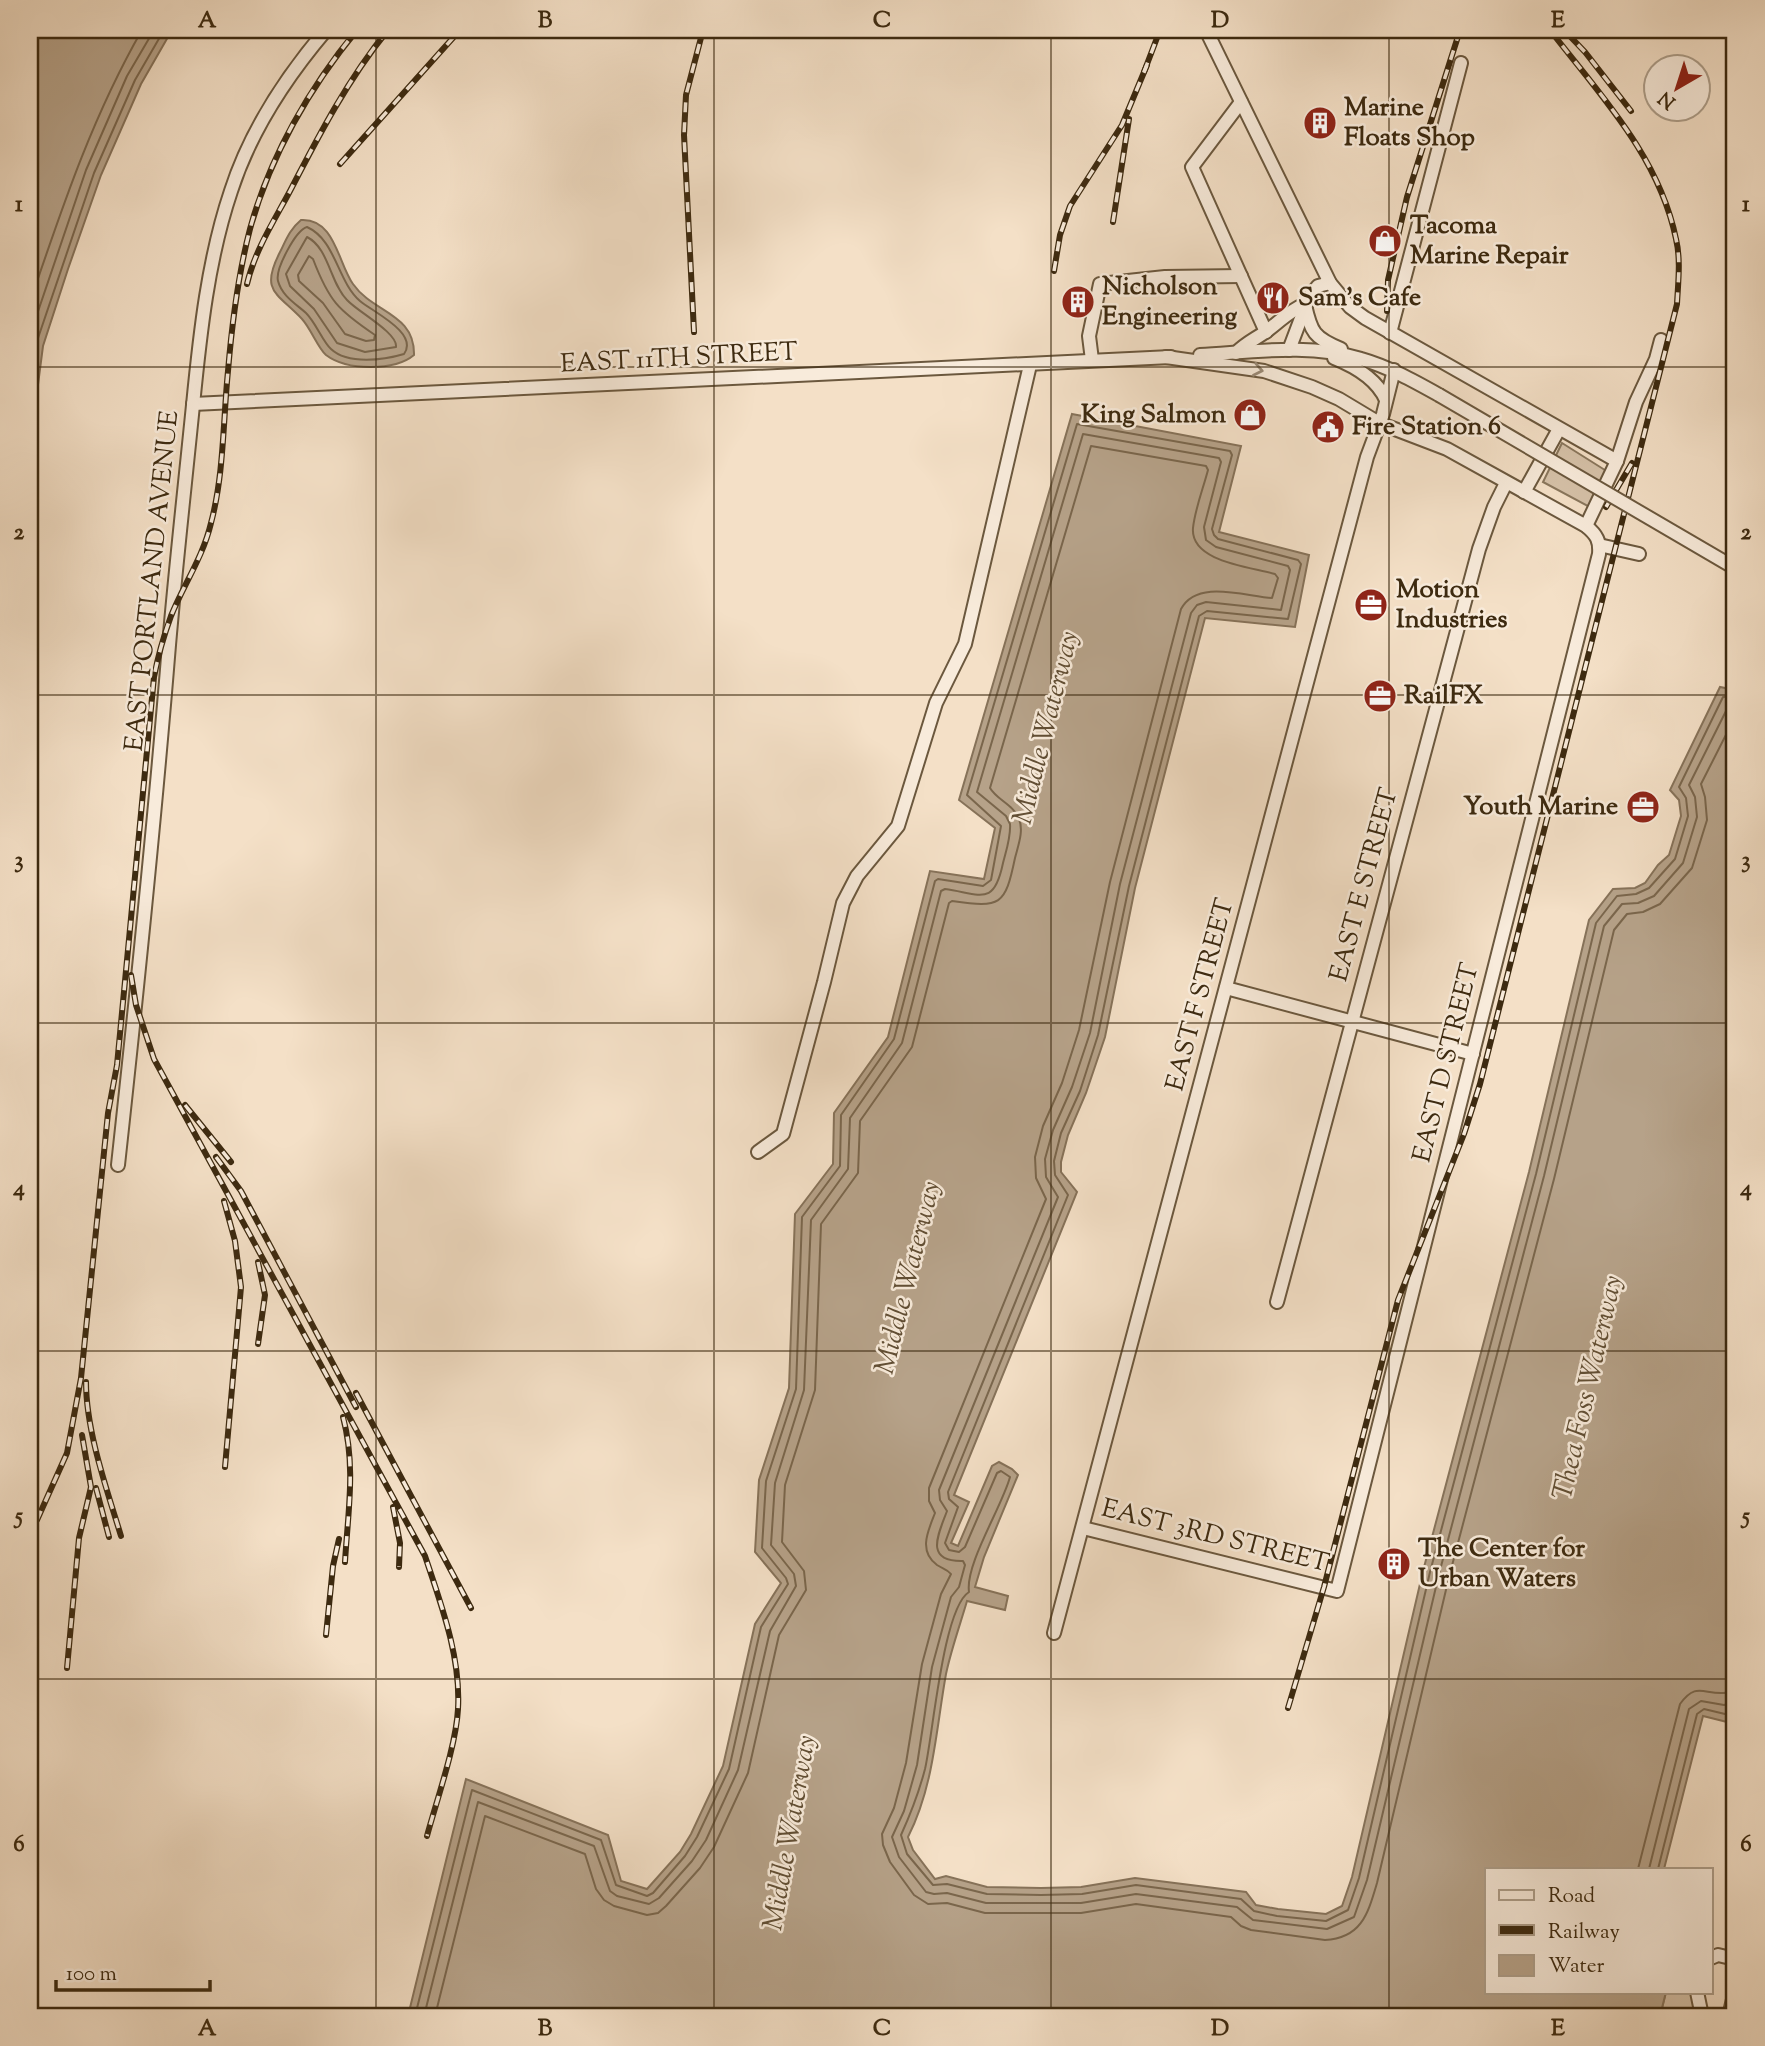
<svg xmlns="http://www.w3.org/2000/svg" width="1765" height="2046" font-family="'Sorts Mill Goudy',serif">
  <style>
    .green { fill: #d5c1a8; stroke: #89765c; stroke-width: 2 }
    .water { fill: #b6a289; stroke: #867259; stroke-width: 2 }
    .lines { fill: none; stroke-linecap: round; stroke-linejoin: round }
    .shore { stroke: #7a664c; stroke-width: 2 }
    .minor-casing { stroke: #6b583e; stroke-width: 16 }
    .minor { stroke: #f8ebdb; stroke-width: 12 }
    .rail-casing { stroke: #3d2a10; stroke-width: 6 }
    .rail { stroke: #f8ebdb; stroke-width: 3.5; stroke-dasharray: 10; stroke-linecap: butt }
    .minor-bridge-casing { stroke: #6b583e; stroke-width: 16; stroke-linecap: butt }
    .minor-bridge { stroke: #f8ebdb; stroke-width: 12 }
    .oneway { stroke: #9a8a76 }
    .grid { fill: none; stroke: #3d2a10; stroke-width: 2; stroke-opacity: 0.55 }
    .labels { text-anchor: middle; dominant-baseline: central; stroke-width: 5; stroke-linejoin: round; paint-order: stroke }
    .poi-label { font-size: 26px; font-weight: bold; fill: #3d2a10; stroke: #f8ebdb; text-anchor: start }
    .street-label { font-size: 26px; fill: #3d2a10; stroke: #f8ebdb }
    .water-label { font-size: 28px; font-style: italic; fill: #614e34; stroke: #f8ebdb }
    .neatline { fill: none; stroke: #3d2a10; stroke-width: 2.5 }
    .grid-label { font-size: 23px; text-anchor: middle; font-weight: bold; fill: #3d2a10 }
  </style>
  <rect width="100%" height="100%" fill="#f4e0c7"/>
  <filter id="stains"><feTurbulence type="fractalNoise" baseFrequency=".00286" numOctaves="4"/><feColorMatrix values="0 0 0 0 .2 0 0 0 0 .09 0 0 0 0 .02 0 0 0 .5 -.17"/></filter>
  <radialGradient id="worn" r=".72"><stop offset=".6" stop-color="#630" stop-opacity="0"/><stop offset="1" stop-color="#630" stop-opacity=".3"/></radialGradient>
  <g class="green">
    <path d="M1562,443l54,34 -17,35 -56,-30z"/>
    <path d="M1666,1992h26l2,24h-34z"/>
  </g>
  <g class="water">
    <path d="M30,30h142l-31,54 -40,91 -33,94 -25,77 -13,100z"/>
    <path d="M301,220c34,-2 37,43 52,64 20,29 62,29 61,71 -19,16 -67,16 -88,0 -8,-7 -15,-26 -24,-36 -26,-27 -42,-28 -22,-67 6,-12 10,-23 21,-32z"/>
    <path d="M1072,414l169,32 -22,86 90,23 -14,72 -90,-9 -70,270 -30,149 -19,56 -18,42 -7,27v10l16,20 -123,303 15,7 -18,41 7,3 34,-80 7,-4 13,7 6,6 -34,82 -9,30 33,9 -3,14 -38,-9c-7,24 -16,49 -21,73 -10,55 -12,112 -38,163l5,13 22,29 11,-3 41,11 54,1 40,-1 54,-9 111,14 10,13 22,4 48,5 16,-8 10,-29 71,-306 106,-399 60,-252 24,-31 22,-1 10,-5 13,-18 11,-10 12,-39 -2,-16 -9,-10 50,-103 15,3v1015l-4,18 -28,-7 -39,153h-177v123h179l-6,24h-1252l58,-237 142,56 13,46 26,8 33,-37 11,-18 32,-68 32,-142 26,-41 -26,-31 4,-72 30,-92 6,-174 38,-50 1,-51 54,-76 42,-166 54,8 11,-51 -36,-28z"/>
    <path d="M30,957l7,12v62l-7,78z"/>
  </g>
  <g class="lines">
    <g class="shore">
      <path d="M307,227c29,13 30,54 53,74 13,11 59,32 44,53 -20,6 -56,11 -73,-5 -8,-7 -15,-26 -25,-36 -10,-9 -24,-17 -28,-32 -3,-12 18,-51 29,-54z"/>
      <path d="M307,237c22,11 23,46 40,63 11,12 51,33 49,47l-31,5 -28,-9 -23,-34 -24,-23 -4,-12z"/>
      <path d="M309,256l4,3c16,42 25,51 62,76l-1,5 -8,1 -21,-7 -22,-31 -24,-22 -1,-6z"/>
      <path d="M30,302c32,-94 62,-185 112,-272"/>
      <path d="M30,335l56,-165 41,-94 27,-46"/>
      <path d="M30,385l6,-41 58,-171 41,-93 29,-50"/>
      <path d="M1638,1869l42,-165c16,-22 23,-10 43,-11 4,0 8,-1 12,-1"/>
      <path d="M1649,1869l40,-160 12,-8 23,4 11,-3"/>
      <path d="M1658,1869l39,-155 7,-5 21,5 10,-3"/>
      <path d="M415,2016l57,-226 129,50 15,45 31,11 6,-3 32,-37 12,-19 32,-68 32,-142 27,-43 -2,-6 -24,-30 4,-67 30,-92 6,-172 38,-51 1,-51 53,-76 41,-158 3,-2 45,7 8,-6 10,-54 -34,-31 110,-371 153,27 2,4 -20,74 2,6 4,4 80,21 3,4 -13,55 -81,-8 -8,5 -70,270 -31,149 -18,56 -19,42 -7,28 1,14 13,20 -120,297 1,7 9,8 -13,36 4,7 10,2 6,-5 32,-74 4,-2 9,6c-8,30 -45,87 -41,115 -26,16 -36,143 -44,177 -6,23 -14,44 -24,66l6,19 26,31 14,-1 40,10 54,1 41,-1 54,-9 105,14 13,12 23,5 49,5 22,-11 11,-32 71,-306 106,-398 60,-251 21,-27 19,-2 13,-6 26,-29 13,-43 -2,-18 -7,-11 44,-90 12,-1"/>
      <path d="M424,2016l54,-214 116,44 16,45 7,5 32,8 10,-6 33,-37 14,-21 32,-70 32,-139 26,-45 -2,-12 -23,-29 4,-62 29,-93 7,-170 37,-51 2,-51 52,-75 39,-152 4,-2c36,5 49,18 58,-26 3,-12 8,-26 7,-39l-4,-8 -29,-24 106,-358 136,24 2,4 -17,65 2,13 10,7 72,19 2,4 -9,40 -75,-8 -9,3 -6,8 -71,271 -30,149 -18,54 -19,43 -8,29 1,18 12,20 -119,293 1,10 7,11c-8,22 -24,51 16,50l2,4 -6,22 -8,10 -19,70 -15,98 -13,46 -12,26 7,20 27,35 8,2 13,-1 39,10h95l55,-9 101,13 16,13 74,9 27,-12 13,-37 72,-306 105,-398 60,-250 18,-22 16,-1 16,-7 29,-33 14,-46 -2,-20 -6,-12 39,-78 7,-2"/>
      <path d="M435,2016l50,-200 100,38 11,35 8,11 10,6 33,9 11,-2 8,-7 34,-38 14,-21 34,-74 31,-138 27,-45 -2,-19 -22,-29 3,-57 30,-95 6,-166 37,-51 2,-52 52,-74 37,-144 3,-2c49,7 53,5 63,-43 3,-12 9,-27 4,-39 -5,-14 -22,-19 -29,-31l101,-342 115,20 2,4c-5,19 -13,39 -15,58 -3,34 58,39 82,46l3,4 -6,20c-28,-2 -75,-19 -91,11l-71,273 -31,148 -17,53 -19,43 -8,31 1,21 10,21 -117,289v13l6,12c-7,18 -17,38 2,52 6,4 10,4 14,9l-10,20 -19,70 -16,99 -12,45 -12,26 1,11 7,17 24,33 14,9 19,-1 38,10h96l55,-9 95,13 10,9 10,4 74,10c37,-2 43,-27 52,-57l72,-306 105,-398 60,-249 13,-16 16,-2 17,-8 32,-36 15,-48 -2,-23 -4,-13 34,-67"/>
    </g>
    <defs>
      <g id="minor">
        <path d="M1206,30l124,253 20,24 15,11 252,143"/>
        <path d="M1241,102l-49,65 74,165"/>
        <path d="M1305,305c6,27 9,33 36,44"/>
        <path d="M1390,333l71,-270"/>
        <path d="M1289,350l20,-53 9,-11 12,-3"/>
        <path d="M1236,353c11,-11 20,-14 32,-23 15,-11 18,-17 37,-26"/>
        <path d="M1200,355c53,-3 110,-12 161,4 28,8 53,22 78,36"/>
        <path d="M1334,358c20,8 43,21 52,42"/>
        <path d="M1092,360l-3,-24 11,-52 65,-7 76,-1"/>
        <path d="M193,404l978,-47"/>
        <path d="M1524,492l35,-63"/>
        <path d="M1586,526l31,-65 19,-59 20,-43 5,-19"/>
        <path d="M1599,545l40,9"/>
        <path d="M1226,988l247,66"/>
        <path d="M758,1152l25,-18 41,-152 19,-79 14,-27 41,-50 38,-123 29,-59 65,-279"/>
        <path d="M118,1165c19,-173 37,-347 51,-520 7,-81 16,-160 24,-240 7,-71 15,-146 38,-214 19,-59 55,-114 95,-161"/>
        <path d="M1277,1302l202,-753 15,-42 12,-24"/>
        <path d="M1083,1528l254,63 262,-1037c1,-13 -2,-19 -13,-28l-139,-77 -68,-26 -40,-24 -27,-12 -48,-16 -98,-14"/>
        <path d="M1054,1633l313,-1176 16,-43 11,-44"/>
        <path d="M1711,1958l7,-3 17,4"/>
        <path d="M1697,1992l5,24"/>
        <path d="M1729,2016l6,-25"/>
      </g>
    </defs>
    <use href="#minor" class="minor-casing"/>
    <use href="#minor" class="minor"/>
    <defs>
      <g id="rail">
        <path d="M1564,30l21,22 46,59"/>
        <path d="M1144,72l16,-42"/>
        <path d="M340,164l120,-134"/>
        <path d="M1113,222l16,-103"/>
        <path d="M1054,271l6,-36 10,-29 52,-81 25,-60"/>
        <path d="M247,284c8,-34 27,-63 43,-93 29,-56 58,-112 98,-161"/>
        <path d="M1387,311l1,-31 19,-83 53,-167"/>
        <path d="M694,332l-10,-197 2,-40 17,-65"/>
        <path d="M1606,507l26,-44"/>
        <path d="M131,975l5,30 18,54 271,497c16,48 36,101 33,153 -2,37 -21,90 -31,127"/>
        <path d="M185,1105l46,57"/>
        <path d="M216,1157l25,34 115,216"/>
        <path d="M224,1201l11,40 6,46 -16,180"/>
        <path d="M258,1262l7,33 -7,49"/>
        <path d="M86,1382c0,49 21,108 35,154"/>
        <path d="M356,1393l115,215"/>
        <path d="M343,1417c13,49 5,94 2,145"/>
        <path d="M96,1488l13,49"/>
        <path d="M393,1507l7,36 -1,24"/>
        <path d="M37,1520l30,-67 14,-75 27,-265 9,-48 37,-388c4,-21 10,-42 17,-61 13,-32 32,-59 40,-93 13,-49 12,-102 17,-152 4,-48 10,-96 22,-142 20,-73 60,-142 107,-199"/>
        <path d="M326,1635l7,-69 6,-27"/>
        <path d="M67,1668l12,-130 12,-51 -9,-52"/>
        <path d="M1288,1708l36,-121 74,-287 66,-166 16,-50 197,-780c1,-21 4,-44 -1,-65 -17,-83 -76,-144 -126,-209"/>
      </g>
    </defs>
    <use href="#rail" class="rail-casing"/>
    <use href="#rail" class="rail"/>
    <defs>
      <path id="minor-bridge" d="M1439,395l296,173"/>
    </defs>
    <use href="#minor-bridge" class="minor-bridge-casing"/>
    <use href="#minor-bridge" class="minor-bridge"/>
  </g>
  <defs><path id="oneway-chevron" d="M-2-3.5L2.5 0L-2 3.5" fill="none" stroke-width="1.6" stroke-linecap="round" stroke-linejoin="round" transform="scale(1.75)"/></defs>
  <use class="oneway" href="#oneway-chevron" transform="translate(1258 370) rotate(11)"/>
  <path class="grid" d="M376,30v1986M714,30v1986M1051,30v1986M1389,30v1986M30,367h1705M30,695h1705M30,1023h1705M30,1351h1705M30,1679h1705"/>
  <defs>
    <symbol id="building-disc" viewBox="-11 -11 22 22"><circle r="9.5" fill="#8f2418" stroke="#f8ebdb"/><path d="M-4-6H4V6H1V3H-1V6H-4ZM-2.5-4.3h1.7v1.8h-1.7ZM.8-4.3h1.7v1.8H.8ZM-2.5-1h1.7V.8h-1.7ZM.8-1h1.7V.8H.8Z" fill="#fff"/></symbol>
    <symbol id="shop-disc" viewBox="-11 -11 22 22"><circle r="9.5" fill="#8f2418" stroke="#f8ebdb"/><path d="M-5-2.5h2.3a2.7 3.5 0 0 1 5.4 0H5L5.5 6h-11ZM-1.5-2.5h3a1.5 2.3 0 0 0-3 0Z" fill="#fff"/></symbol>
    <symbol id="restaurant-disc" viewBox="-11 -11 22 22"><circle r="9.5" fill="#8f2418" stroke="#f8ebdb"/><path d="M-5-6h1v4h1v-4h1v4h1v-4h1v5L-1.5 .5V6h-2V.5L-5-1ZM5-6V6H3V1.5H1.5Q1.5-4 5-6Z" fill="#fff"/></symbol>
    <symbol id="civic-disc" viewBox="-11 -11 22 22"><circle r="9.5" fill="#8f2418" stroke="#f8ebdb"/><path d="M-.6-6.5H3V-4.5H.6V-3L4-1V1h2V6H-6V1h2V-1L-.6-3ZM-1.2 2.5V6h2.4V2.5Z" fill="#fff"/></symbol>
    <symbol id="office-disc" viewBox="-11 -11 22 22"><circle r="9.5" fill="#8f2418" stroke="#f8ebdb"/><path d="M-6-3h4V-5.5h4V-3h4V5H-6ZM-1-4.5V-3h2v-1.5ZM-6 0V1H6V0Z" fill="#fff"/></symbol>
  </defs>
  <g fill-rule="evenodd">
    <use href="#building-disc" x="1301" y="104" width="38" height="38"/>
    <use href="#shop-disc" x="1366" y="222" width="38" height="38"/>
    <use href="#restaurant-disc" x="1254" y="279" width="38" height="38"/>
    <use href="#building-disc" x="1059" y="283" width="38" height="38"/>
    <use href="#shop-disc" x="1231" y="396" width="38" height="38"/>
    <use href="#civic-disc" x="1309" y="408" width="38" height="38"/>
    <use href="#office-disc" x="1352" y="586" width="38" height="38"/>
    <use href="#office-disc" x="1361" y="677" width="38" height="38"/>
    <use href="#office-disc" x="1624" y="788" width="38" height="38"/>
    <use href="#building-disc" x="1375" y="1545" width="38" height="38"/>
  </g>
  <g class="labels">
    <g class="poi-label">
      <text x="1344" y="108">Marine<tspan x="1344" dy="30">Floats Shop</tspan></text>
      <text x="1410" y="226">Tacoma<tspan x="1410" dy="30">Marine Repair</tspan></text>
      <text x="1102" y="287">Nicholson<tspan x="1102" dy="30">Engineering</tspan></text>
      <text x="1298" y="298">Sam's Cafe</text>
      <text x="1226" y="415" text-anchor="end">King Salmon</text>
      <text x="1352" y="427">Fire Station 6</text>
      <text x="1396" y="590">Motion<tspan x="1396" dy="30">Industries</tspan></text>
      <text x="1404" y="696">RailFX</text>
      <text x="1618" y="807" text-anchor="end">Youth Marine</text>
      <text x="1418" y="1549">The Center for<tspan x="1418" dy="30">Urban Waters</tspan></text>
    </g>
    <g class="street-label">
      <text transform="translate(679 359) rotate(-3)">EAST 11TH STREET</text>
      <text transform="translate(153 581) rotate(-84)">EAST PORTLAND AVENUE</text>
      <text transform="translate(1365 885) rotate(-75)">EAST E STREET</text>
      <text transform="translate(1201 995) rotate(-75)">EAST F STREET</text>
      <text transform="translate(1447 1063) rotate(-76)">EAST D STREET</text>
      <text transform="translate(1215 1537) rotate(14)">EAST 3RD STREET</text>
    </g>
    <g class="water-label">
      <text transform="translate(1047 728) rotate(-76)">Middle Waterway</text>
      <text transform="translate(909 1278) rotate(-76)">Middle Waterway</text>
      <text transform="translate(1589 1388) rotate(-77)">Thea Foss Waterway</text>
      <text transform="translate(791 1833) rotate(-80)">Middle Waterway</text>
    </g>
  </g>
  <rect width="1765" height="2046" fill="none" stroke="#f4e0c7" stroke-width="77"/>
  <rect x="1485" y="1868" width="228" height="126" fill="#f8ebdb" stroke="#ad9e8a" stroke-width="2"/>
  <rect x="1499" y="1890" width="35" height="10" fill="#f8ebdb" stroke="#ad9e8a" stroke-width="2"/>
  <text x="1548" y="1902" font-size="21" fill="#3d2a10">Road</text>
  <rect x="1499" y="1925" width="35" height="10" fill="#3d2a10" stroke="#ad9e8a" stroke-width="2"/>
  <text x="1548" y="1938" font-size="21" fill="#3d2a10">Railway</text>
  <rect x="1499" y="1955" width="35" height="21" fill="#b6a289" stroke="#ad9e8a" stroke-width="2"/>
  <text x="1548" y="1972" font-size="21" fill="#3d2a10">Water</text>
  <g transform="translate(1677 88) rotate(219)"><circle r="33" fill="#f8ebdb" stroke="#ad9e8a" stroke-width="2"/>
  <path d="M0-5L12 26L0 18L-12 26Z" fill="#8f2418"/>
  <text y="-10" font-size="19" font-weight="bold" text-anchor="middle" fill="#3d2a10">N</text>
  </g>
  <path d="M56 1980v10h154v-10" fill="none" stroke="#3d2a10" stroke-width="3.5"/>
  <text x="66" y="1980" font-size="21" fill="#3d2a10" stroke="#f8ebdb" stroke-width="5" paint-order="stroke">100 m</text>
  <rect x="38" y="38" width="1688" height="1970" class="neatline"/>
  <g class="grid-label">
    <text x="207" y="27">A</text>
    <text x="545" y="27">B</text>
    <text x="882" y="27">C</text>
    <text x="1220" y="27">D</text>
    <text x="1558" y="27">E</text>
    <text x="19" y="211">1</text>
    <text x="1746" y="211">1</text>
    <text x="19" y="539">2</text>
    <text x="1746" y="539">2</text>
    <text x="19" y="867">3</text>
    <text x="1746" y="867">3</text>
    <text x="19" y="1195">4</text>
    <text x="1746" y="1195">4</text>
    <text x="19" y="1523">5</text>
    <text x="1746" y="1523">5</text>
    <text x="19" y="1851">6</text>
    <text x="1746" y="1851">6</text>
    <text x="207" y="2035">A</text>
    <text x="545" y="2035">B</text>
    <text x="882" y="2035">C</text>
    <text x="1220" y="2035">D</text>
    <text x="1558" y="2035">E</text>
  </g>
  <rect width="100%" height="100%" filter="url(#stains)"/>
  <rect width="100%" height="100%" fill="url(#worn)"/>
</svg>
